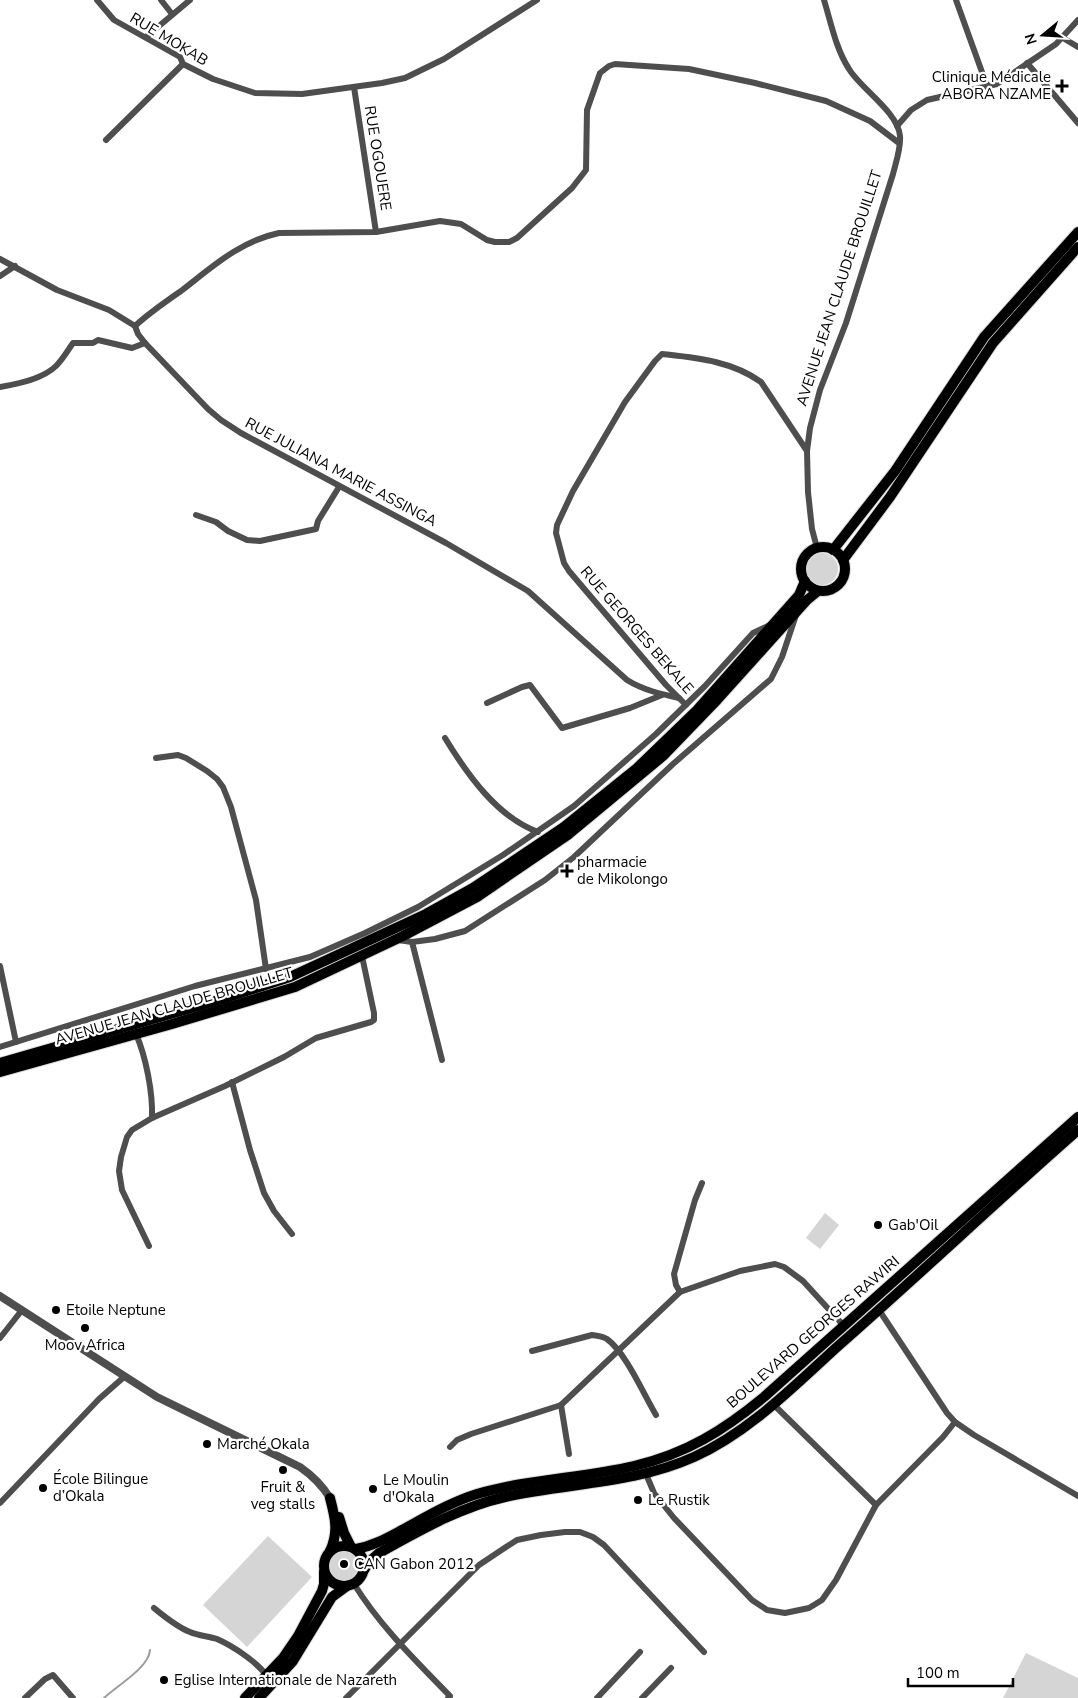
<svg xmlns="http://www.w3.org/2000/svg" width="1078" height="1698" font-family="'Nunito Sans',sans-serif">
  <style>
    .green { fill: #d5d5d5 }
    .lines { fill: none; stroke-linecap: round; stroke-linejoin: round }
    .stream { stroke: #9c9c9c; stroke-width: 2 }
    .primary-casing { stroke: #dbdbdb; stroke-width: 12 }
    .minor { stroke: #4e4e4e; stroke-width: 6 }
    .tertiary { stroke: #4e4e4e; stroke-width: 8 }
    .primary { stroke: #000; stroke-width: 10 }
    .poi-dot { fill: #000; stroke: #fff; stroke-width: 2 }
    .labels { text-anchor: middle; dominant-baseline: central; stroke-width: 4.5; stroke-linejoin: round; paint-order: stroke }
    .street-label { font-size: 15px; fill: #000; stroke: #fff }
    .poi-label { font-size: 15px; fill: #000; stroke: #fff; text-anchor: start }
  </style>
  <rect width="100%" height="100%" fill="#fff"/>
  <g class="green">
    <circle cx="822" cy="569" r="16"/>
    <path d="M825,1213l14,12 -19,24 -14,-11z"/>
    <path d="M268,1536l44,41 -65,70 -44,-42z"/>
    <circle cx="345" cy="1566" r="16"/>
    <path d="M1026,1653l52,25v20h-75z"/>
  </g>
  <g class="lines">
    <path class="stream" d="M104,1698c12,-12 45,-30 46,-48"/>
    <defs>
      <g id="primary">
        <circle cx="823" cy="569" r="22"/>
        <path d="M833,550l62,-79 89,-134 94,-105"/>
        <path d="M843,560l47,-63 103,-154 85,-96"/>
        <path d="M0,1063l219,-63 71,-23 136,-63 47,-26 91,-61 72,-58 61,-59 102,-115 6,-14"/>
        <path d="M0,1072l172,-48 123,-37 108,-51 74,-39 92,-63 94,-78 54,-56 90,-100 11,-9"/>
        <path d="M330,1498c5,19 9,34 0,53"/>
        <path d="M339,1517l5,16 7,14"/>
        <circle cx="344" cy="1566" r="20"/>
        <path d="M356,1549c17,-3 31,-11 46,-19 24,-13 49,-28 75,-36 51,-15 106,-16 157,-28 52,-12 90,-36 130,-69l314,-280"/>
        <path d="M364,1570l5,-8 10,-9c40,-22 81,-46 126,-56 63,-14 129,-13 189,-40 55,-25 99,-70 143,-110 81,-71 160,-146 241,-217"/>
        <path d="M245,1698l38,-40 15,-22 24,-45 2,-7v-12"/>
        <path d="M259,1698l34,-37 39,-64 15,-11"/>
      </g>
    </defs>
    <use href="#primary" class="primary-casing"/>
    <g class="minor">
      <path d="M97,0l17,20 66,37 3,7 30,15 42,14 47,1 80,-11 23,-5 39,-19 93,-59"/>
      <path d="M161,0l11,14"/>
      <path d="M956,0l31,86"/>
      <path d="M146,37l44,-37"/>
      <path d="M1063,38l15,9"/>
      <path d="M1027,63l51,60"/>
      <path d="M354,87l22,145"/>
      <path d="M897,126l14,-16 16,-10 70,-16 59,-40 22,-24"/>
      <path d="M106,140l77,-76"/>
      <path d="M0,259l57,31 52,20 26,16 3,8 7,9 63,66 13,11 20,13 205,110 82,48 99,89c16,10 34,14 52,18"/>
      <path d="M0,276l15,-10"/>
      <path d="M135,326c14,-13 30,-24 46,-35 31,-24 59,-50 98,-58l97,-1 64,-11 21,3 26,16 8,2h14l8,-4 55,-50 14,-18 1,-60 13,-37 9,-7 6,-2 74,5 66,14 71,18 44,20 29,22"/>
      <path d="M0,387c18,-3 43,-8 56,-21 7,-7 12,-16 17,-23h20l5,-3 34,8 13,-5"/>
      <path d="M196,515l20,7 12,9 19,9 13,1 56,-12 2,-8 21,-34"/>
      <path d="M817,548l-5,-19 -4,-37 -1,-41 3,-23 10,-38 26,-67 47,-149c3,-12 8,-26 7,-38 -2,-24 -39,-47 -51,-67 -13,-20 -18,-46 -25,-69"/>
      <path d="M487,703l35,-16 8,-2 32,43 68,-20 32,-13"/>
      <path d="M686,705l-20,-20 -97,-114 -5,-8 -8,-30 1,-8 16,-34 52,-89 30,-41 7,-7c35,4 70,7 99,28l46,69"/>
      <path d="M445,738c22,36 52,79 93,94"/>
      <path d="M156,758l22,-3 8,3 21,13 10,8 6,8 8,20 25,93 10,69"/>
      <path d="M398,940l14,2 23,-3 30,-8 80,-51 29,-23 99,-93 98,-85 11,-22 14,-42"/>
      <path d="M412,942l30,118"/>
      <path d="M0,966l16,76"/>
      <path d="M136,1034c10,23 17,59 16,84"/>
      <path d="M0,1047l195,-61 115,-29 55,-24 53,-26 85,-52 71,-49 82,-72 49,-48 48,-53 17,-8"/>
      <path d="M232,1082l18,68 14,43 10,18 18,23"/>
      <path d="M149,1246l-27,-56 -3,-19 2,-14 6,-20 5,-7 20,-12 73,-32 59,-29 32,-19 55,-16 3,-2v-7l-12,-57"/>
      <path d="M680,1292l-4,-7 -2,-11 21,-74 7,-17"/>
      <path d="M879,1310l68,103 8,9 19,13 104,61"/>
      <path d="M0,1338l22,-28"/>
      <path d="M532,1351l60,-16c6,1 10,1 15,4 19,14 36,54 49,76"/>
      <path d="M773,1404l103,101"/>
      <path d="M561,1405l8,49"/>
      <path d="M450,1447l7,-7 14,-6 90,-29 119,-113 60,-21 35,-7 9,3 19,14 41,45"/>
      <path d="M646,1474l8,19 20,25 78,82 15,10 18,3 24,-5 13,-8 14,-20 40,-75 67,-68 12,-15"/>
      <path d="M0,1503l99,-104 25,-22"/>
      <path d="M354,1584c26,42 62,77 96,112l-2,2"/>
      <path d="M154,1608c11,9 23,19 36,24 9,4 18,4 27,7 16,7 40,23 50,37"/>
      <path d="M25,1698l20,-19 8,-4 20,23"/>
      <path d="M346,1698l133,-133 27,-18 11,-7 24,-5 24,-3h15l13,5 11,8 100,107"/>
      <path d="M597,1698l43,-46"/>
      <path d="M642,1698l29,-30"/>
    </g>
    <path class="tertiary" d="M0,1296l157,101 143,70c13,9 22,18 30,31"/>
    <use href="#primary" class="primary"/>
  </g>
  <g class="poi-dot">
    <path d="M1059.5 78.5h5v5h5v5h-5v5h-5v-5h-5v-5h5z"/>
    <path d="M564.5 863.5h5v5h5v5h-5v5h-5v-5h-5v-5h5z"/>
    <circle cx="878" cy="1225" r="5"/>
    <circle cx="56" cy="1310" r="5"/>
    <circle cx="85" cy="1328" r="5"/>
    <circle cx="207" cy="1444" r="5"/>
    <circle cx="283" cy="1470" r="5"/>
    <circle cx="43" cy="1488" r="5"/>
    <circle cx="373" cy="1489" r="5"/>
    <circle cx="638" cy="1500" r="5"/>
    <circle cx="344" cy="1564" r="5"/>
    <circle cx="164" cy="1680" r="5"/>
  </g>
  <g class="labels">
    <g class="street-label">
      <text transform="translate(169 39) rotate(31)">RUE MOKAB</text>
      <text transform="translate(378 158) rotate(81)">RUE OGOUERE</text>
      <text transform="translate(839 288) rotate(-72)">AVENUE JEAN CLAUDE BROUILLET</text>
      <text transform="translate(341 472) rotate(28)">RUE JULIANA MARIE ASSINGA</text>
      <text transform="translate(637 630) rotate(49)">RUE GEORGES BEKALE</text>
      <text transform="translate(174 1006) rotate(-16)">AVENUE JEAN CLAUDE BROUILLET</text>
      <text transform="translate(813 1332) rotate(-41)">BOULEVARD GEORGES RAWIRI</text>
    </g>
    <g class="poi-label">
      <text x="1051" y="77" text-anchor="end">Clinique Médicale<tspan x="1051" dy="17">ABORA NZAME</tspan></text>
      <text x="577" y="862">pharmacie<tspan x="577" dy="17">de Mikolongo</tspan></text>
      <text x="888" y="1225">Gab'Oil</text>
      <text x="66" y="1310">Etoile Neptune</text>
      <text x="85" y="1345" text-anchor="middle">Moov Africa</text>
      <text x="217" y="1444">Marché Okala</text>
      <text x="53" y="1479">École Bilingue<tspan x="53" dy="17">d’Okala</tspan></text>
      <text x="383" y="1480">Le Moulin<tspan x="383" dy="17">d'Okala</tspan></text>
      <text x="283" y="1487" text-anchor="middle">Fruit &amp;<tspan x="283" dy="17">veg stalls</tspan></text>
      <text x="648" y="1500">Le Rustik</text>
      <text x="354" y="1564">CAN Gabon 2012</text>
      <text x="174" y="1680">Eglise Internationale de Nazareth</text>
    </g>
  </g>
  <g transform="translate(1043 35) rotate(252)" stroke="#ffffff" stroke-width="4" paint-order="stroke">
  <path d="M0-4L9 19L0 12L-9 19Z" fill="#000000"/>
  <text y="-8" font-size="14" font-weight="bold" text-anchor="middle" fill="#000000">N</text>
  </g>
  <path d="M908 1678v8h105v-8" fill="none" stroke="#000000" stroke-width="2.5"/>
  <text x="916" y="1678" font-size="15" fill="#000000" stroke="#ffffff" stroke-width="4" paint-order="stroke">100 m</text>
</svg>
